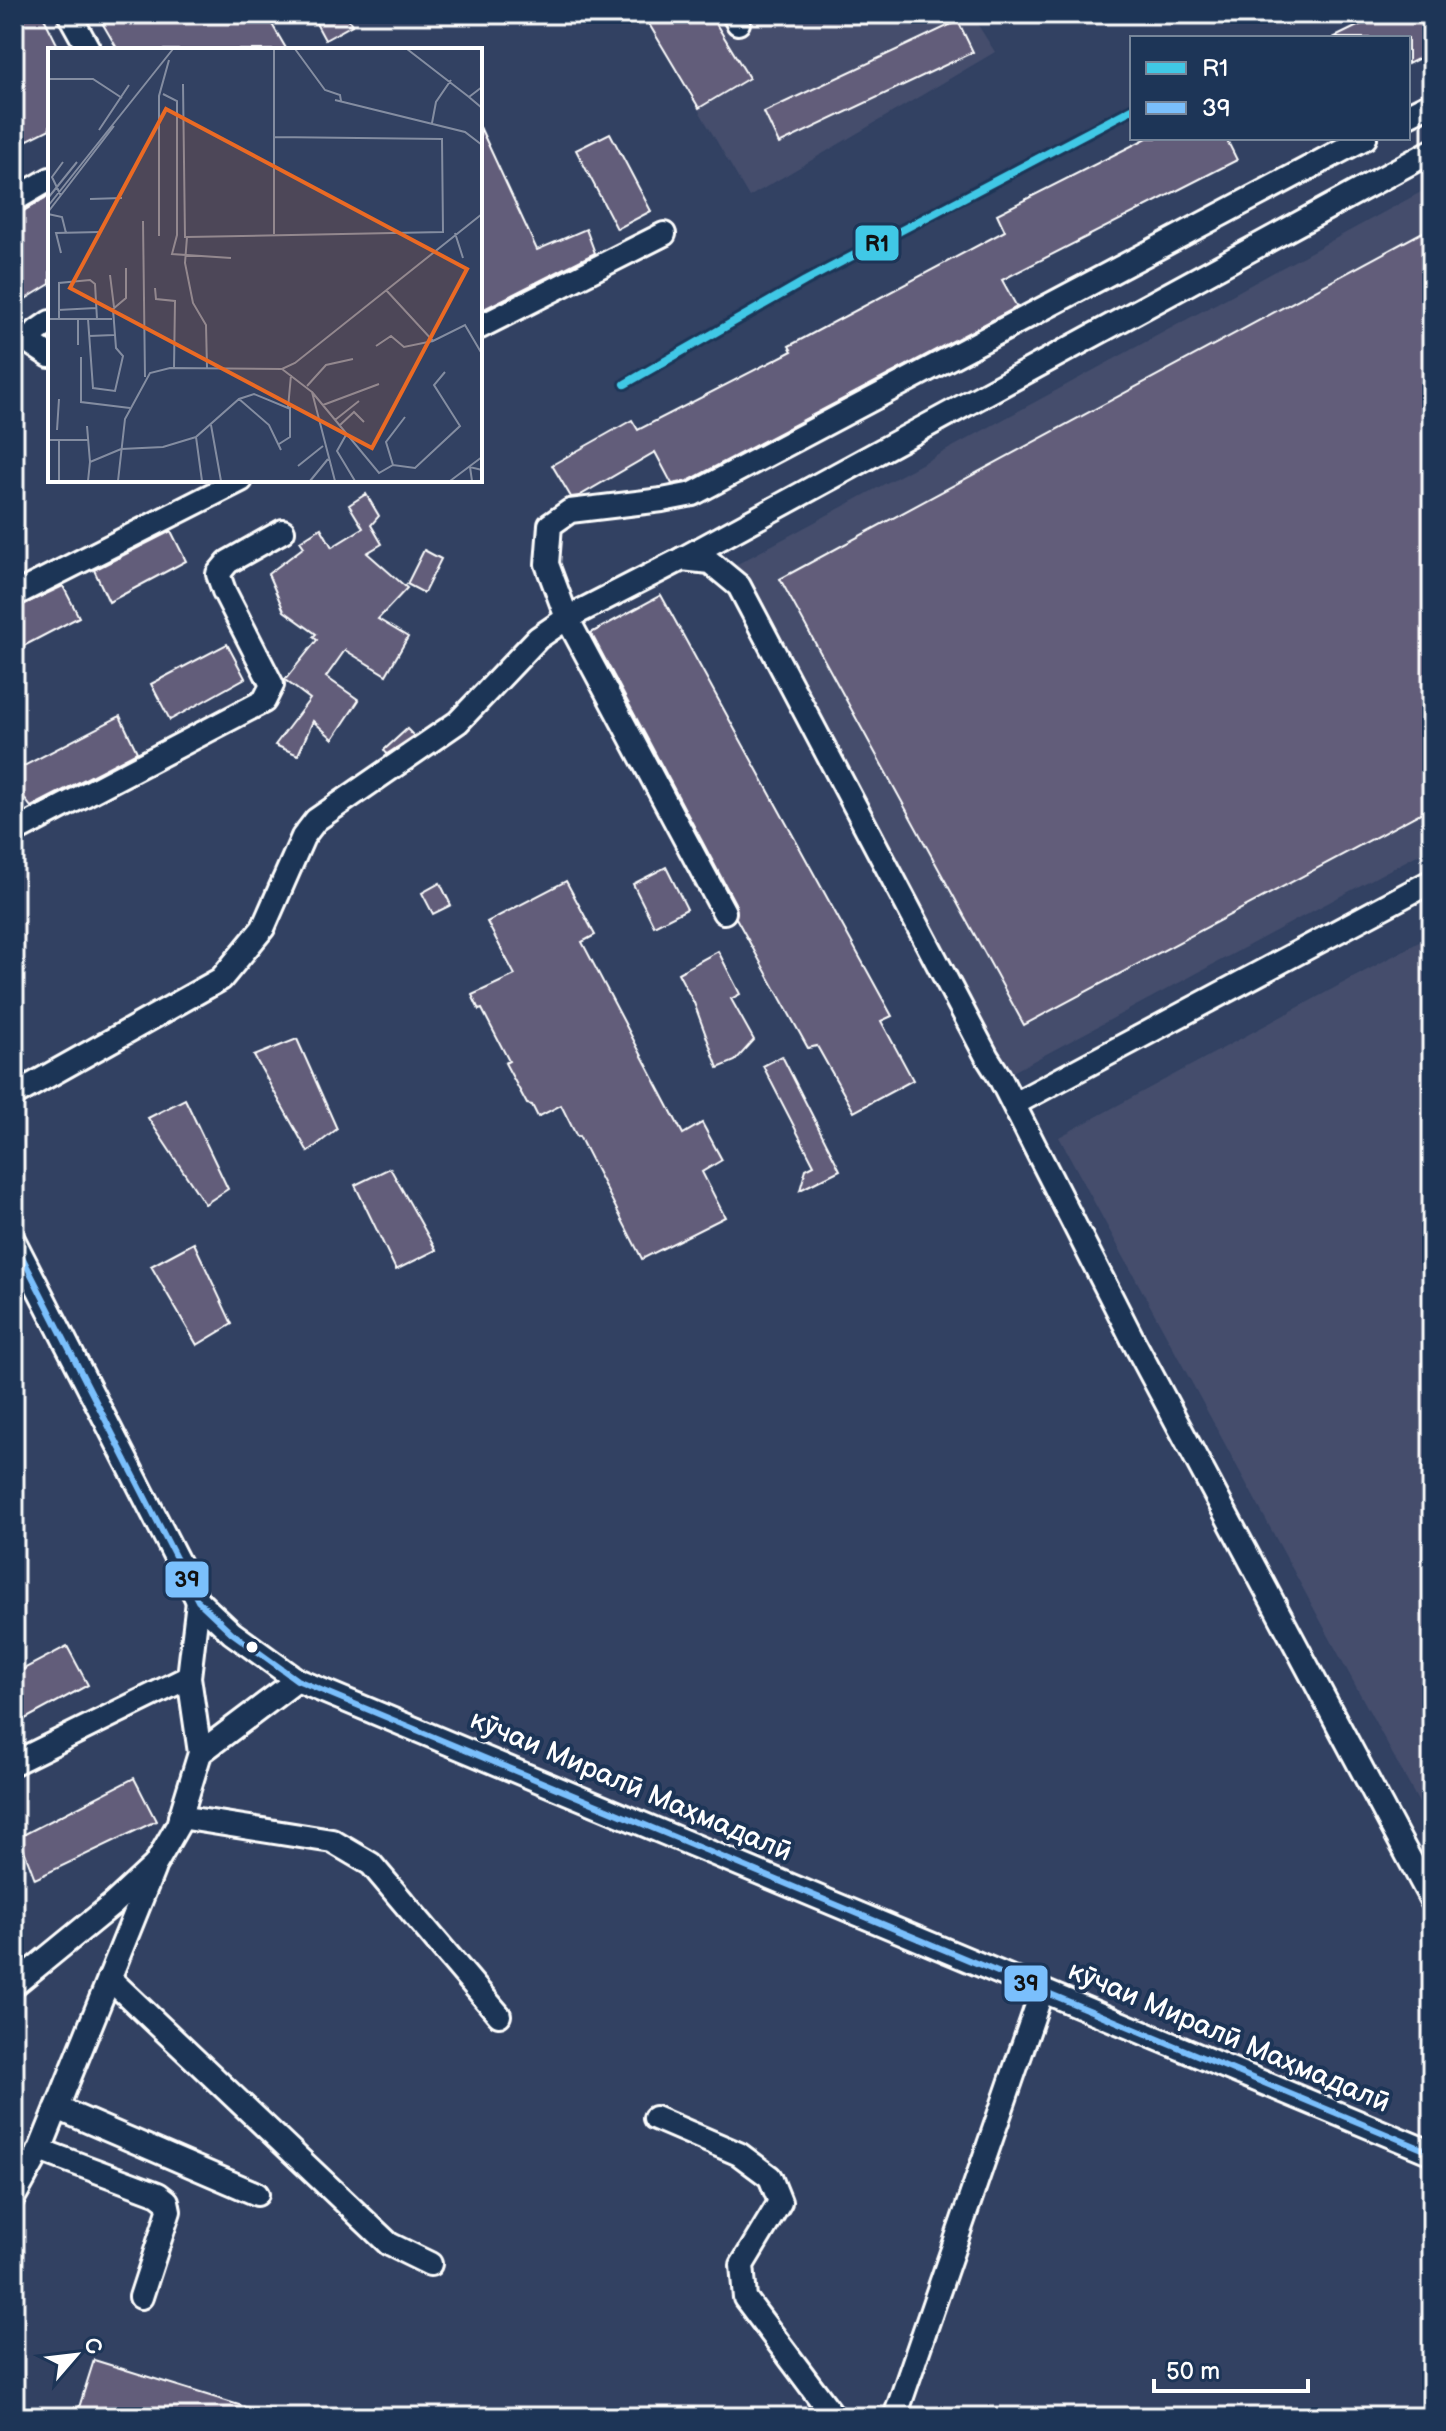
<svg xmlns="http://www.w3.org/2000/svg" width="1446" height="2431" font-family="'Balsamiq Sans',sans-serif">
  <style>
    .built { fill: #444d6c }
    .building { fill: #625d7a; stroke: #fff; stroke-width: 2 }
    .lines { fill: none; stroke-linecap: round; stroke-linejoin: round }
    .minor-casing { stroke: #fff; stroke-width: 28 }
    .minor { stroke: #1d3557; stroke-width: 22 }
    .bus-1-casing { stroke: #1d3557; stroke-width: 12 }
    .bus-1 { stroke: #7abffc; stroke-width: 6 }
    .rail-1-casing { stroke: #1d3557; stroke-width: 14 }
    .rail-1 { stroke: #40c8e6; stroke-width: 8 }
    .bus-dot { fill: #fff; stroke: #1d3557; stroke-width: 3 }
    .labels { text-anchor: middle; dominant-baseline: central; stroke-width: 8; stroke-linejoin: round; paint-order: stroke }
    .street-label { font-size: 28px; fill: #fff; stroke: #1d3557 }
    .inset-road { fill: none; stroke: #848da1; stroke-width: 2 }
    .view { fill: #ea6a24; fill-opacity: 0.15; stroke: #ea6a24; stroke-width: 4 }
    .inset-edge { fill: none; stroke: #fff; stroke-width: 4 }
    .line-badge { stroke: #1d3557; stroke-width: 3 }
    .pale-badge-label { font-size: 22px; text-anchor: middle; font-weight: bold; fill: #111 }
  </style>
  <rect width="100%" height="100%" fill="#324162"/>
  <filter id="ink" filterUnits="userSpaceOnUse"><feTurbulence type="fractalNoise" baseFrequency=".0125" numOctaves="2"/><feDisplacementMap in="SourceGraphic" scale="16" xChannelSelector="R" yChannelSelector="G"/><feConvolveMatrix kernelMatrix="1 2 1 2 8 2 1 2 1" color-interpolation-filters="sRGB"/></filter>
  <g filter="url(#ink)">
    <g class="built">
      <path d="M643,14h328l24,38 -246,145z"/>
      <path d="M1432,186v661l-423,227 -277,-507z"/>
      <path d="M1432,935v892l-373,-690z"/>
    </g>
    <g class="building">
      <path d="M14,14h28l18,36h-10v79l-36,18z"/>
      <path d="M97,14h169l21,36h-169z"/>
      <path d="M311,14h35l6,11 -27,15z"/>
      <path d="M643,14h67l39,64 -50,30z"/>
      <path d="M1382,14h50v38l-24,12v-26h-75z"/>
      <path d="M958,21l15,31 -194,92 -15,-32z"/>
      <path d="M480,127l57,123 49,-21 9,24 -115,58z"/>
      <path d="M610,133l41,78 -34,18 -41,-79z"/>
      <path d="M1147,138h79l11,22 -235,120 15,27 -329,174 -16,3 -17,-32 -76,44 -8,1 -19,-32 80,-45 6,10 154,-79 -3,-5 216,-115 -8,-17z"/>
      <path d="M50,195v89l-36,22v-89z"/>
      <path d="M1432,227v580l-408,218 -244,-446z"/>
      <path d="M366,494l13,22 -8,9 11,19 -15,9 40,35 -29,31 30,18 -22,38 -41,-25 -19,27 33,23 -26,39 -20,-18 -15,34 -23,-10 35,-46 -25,-19 32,-40 -4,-3 3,-3 -32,-23 -16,-37 36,-27 -4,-6 21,-13 11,19 31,-19 -14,-23z"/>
      <path d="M171,531l15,30 -77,41 -15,-32z"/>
      <path d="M424,550l17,9 -17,34 -17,-9z"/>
      <path d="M63,586l16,31 -65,34v-42z"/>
      <path d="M661,595l231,421 -11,5 32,59 -59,32 -37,-66 -9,2 -72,-130v-13l-145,-272z"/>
      <path d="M227,644l18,34 -75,42 -19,-36z"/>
      <path d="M120,716l17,36 -106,55 -17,-22v-14z"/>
      <path d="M407,729l7,7 -27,18 -3,-4z"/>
      <path d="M666,867l21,42 -33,17 -21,-42z"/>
      <path d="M566,881l29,54 -13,7 101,192 19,-11 20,37 -20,12 23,45 -83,42 -63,-123 -2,1 -16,-32 -23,12 -6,-12 -5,-1 -22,-41 4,-2 -27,-52 -3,1 -7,-15 43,-20 -28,-53z"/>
      <path d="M440,883l11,22 -18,9 -11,-21z"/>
      <path d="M718,951l22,43 -9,5 23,41 -19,21 -17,7 -24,-65 -16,-30z"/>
      <path d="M297,1039l40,90 -29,23 -54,-96z"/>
      <path d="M782,1056l58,114 -40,20 6,-21 8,-4 -51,-99z"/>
      <path d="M185,1099l43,90 -23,15 -57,-86z"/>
      <path d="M390,1168l46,82 -40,20 -41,-85z"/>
      <path d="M194,1243l38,81 -35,21 -46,-79z"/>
      <path d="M67,1646l21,39 -74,40v-51z"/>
      <path d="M134,1778l22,43 -121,58 -16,-42z"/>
      <path d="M94,2360l171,53 -1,4h-188z"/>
    </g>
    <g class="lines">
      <defs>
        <g id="minor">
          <path d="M69,14l20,36"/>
          <path d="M733,14l5,9"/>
          <path d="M1408,115l24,-12"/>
          <path d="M14,200l36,-21"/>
          <path d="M480,327l184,-93"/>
          <path d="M14,340l15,2 21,14"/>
          <path d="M29,342l8,-11 13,-9"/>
          <path d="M682,559l750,-408"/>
          <path d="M14,595l227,-115"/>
          <path d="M14,832l250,-131 8,-16 -48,-94 -6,-17 10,-12 55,-31"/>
          <path d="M724,912l-157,-294 -20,-54 3,-39 20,-14 92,-11 31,-6 672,-356"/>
          <path d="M14,1095l207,-116 42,-51 40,-91 13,-17 142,-98 80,-84 29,-20 115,-59 28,3 29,24 248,471 12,19 135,266 298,559"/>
          <path d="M1014,1104l418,-223"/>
          <path d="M14,1241l184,360 34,32 65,47 1135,473"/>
          <path d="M200,1753l97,-73"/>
          <path d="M14,1763l175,-86"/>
          <path d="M180,1817l152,24 39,23 128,151"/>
          <path d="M109,1978l280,266 41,20"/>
          <path d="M14,1985l99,-81 42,-39 23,-40 22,-72 -11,-76 9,-76"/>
          <path d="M57,2108l200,86"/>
          <path d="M655,2118l84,36 31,23 10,25 -38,63 3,33 89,119"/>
          <path d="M40,2150l118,44 9,7 2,10 -28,86"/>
          <path d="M14,2197l26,-47 113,-280"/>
          <path d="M895,2417l147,-426"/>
        </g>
      </defs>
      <use href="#minor" class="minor-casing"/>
      <use href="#minor" class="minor"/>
      <defs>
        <path id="bus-1" d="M14,1241l184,360 34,32 65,47 1135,473"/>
      </defs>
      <use href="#bus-1" class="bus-1-casing"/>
      <use href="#bus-1" class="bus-1"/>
      <defs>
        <path id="rail-1" d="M625,384l180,-103 327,-172"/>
      </defs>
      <use href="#rail-1" class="rail-1-casing"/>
      <use href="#rail-1" class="rail-1"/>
    </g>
  </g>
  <circle class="bus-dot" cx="252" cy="1647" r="7"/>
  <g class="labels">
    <g class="street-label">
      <text transform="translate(631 1786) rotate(23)">кӯчаи Миралӣ Маҳмадалӣ</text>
      <text transform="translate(1229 2037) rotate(23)">кӯчаи Миралӣ Маҳмадалӣ</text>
    </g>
  </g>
  <g transform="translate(48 48)">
    <rect width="434" height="434" fill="#324162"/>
    <path class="inset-road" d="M247,1l30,41 15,5 1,6M359,1l62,48M0,31h45l29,19M135,36l2,154M434,39l-13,10 13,11M115,46l14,7v134l-5,19 59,4M287,52l130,32 17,13M384,75l4,-21 15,-22M51,82l30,-45M13,148l-9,-19 11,-15M0,150l29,-36M42,151l32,-1M0,158l125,-157M0,164l66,-86M0,166l14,3 4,16M95,173l2,156M407,185l8,25M226,186v-185M111,188v-140l10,-36M13,205l-5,-20 44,-1M62,227l4,32M107,240l1,11 19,2 -1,67M338,242l47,51 32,-16 17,29M10,262l38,-2M0,271h64M11,271v-36l31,-3 5,4 2,35M40,271l5,69 22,3 8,-35 -7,-8 -3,-39 13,-11v-30M41,288l25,-1M30,297v-25M328,298l15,-10 13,11 29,-6M33,309v45l49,6M159,320l-1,-43 -13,-22 -8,-40 2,-26 256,-5 -1,-93 -168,-2M234,321l30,23 23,89M259,338l19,-21 27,-6M264,344l67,81 14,-8 22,3 45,-42 -26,-41 11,-13M191,351l30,26 12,25M275,357l56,-21M287,372l24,-19M163,377l10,56M292,377l14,-13 10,10M39,378l3,36M9,382l2,-31M298,387l-9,16 18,30M0,392h40M11,392v41M231,396l11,-7v-30M345,417l-7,-23 19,-25M250,418l25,-20M40,433l2,-19 31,-13 42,-2 33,-10M70,433l7,-62 25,-46 20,-5 112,1 13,-6 187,-149M154,433l-6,-44 43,-38 15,-5 34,14 3,-33M210,433h39M262,433l18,-22M402,433l32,-24M424,433l-2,-14 12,3"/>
    <path class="view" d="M118,61l301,160 -95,179 -302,-160z"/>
    <rect width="434" height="434" class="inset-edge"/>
  </g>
  <g class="line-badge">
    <rect x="854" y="224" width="46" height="38" rx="8" fill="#40c8e6"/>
    <rect x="164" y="1560" width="46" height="39" rx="8" fill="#7abffc"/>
    <rect x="1003" y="1964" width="46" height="39" rx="8" fill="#7abffc"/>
  </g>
  <g class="pale-badge-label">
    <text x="877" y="251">R1</text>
    <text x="187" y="1587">39</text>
    <text x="1026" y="1991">39</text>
  </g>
  <rect width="1446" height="2431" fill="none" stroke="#1d3557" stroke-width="48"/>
  <rect x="24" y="24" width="1398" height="2383" fill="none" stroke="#fff" stroke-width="3" filter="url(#ink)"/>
  <rect x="1130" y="36" width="280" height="104" fill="#1d3557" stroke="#77869a" stroke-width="2"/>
  <rect x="1146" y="62" width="40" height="12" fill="#40c8e6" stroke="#77869a" stroke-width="2"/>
  <text x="1202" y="76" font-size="24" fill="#ffffff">R1</text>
  <rect x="1146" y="102" width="40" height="12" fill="#7abffc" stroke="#77869a" stroke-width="2"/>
  <text x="1202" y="116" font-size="24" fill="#ffffff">39</text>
  <g transform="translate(76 2355) rotate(62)" stroke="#1d3557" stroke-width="6" paint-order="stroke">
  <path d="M0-6L14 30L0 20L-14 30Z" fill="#ffffff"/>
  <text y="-12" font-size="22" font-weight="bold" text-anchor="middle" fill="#ffffff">С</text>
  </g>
  <path d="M1154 2379v12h154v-12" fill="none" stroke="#ffffff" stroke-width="4"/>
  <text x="1166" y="2379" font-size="24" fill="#ffffff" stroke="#1d3557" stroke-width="6" paint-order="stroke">50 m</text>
</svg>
